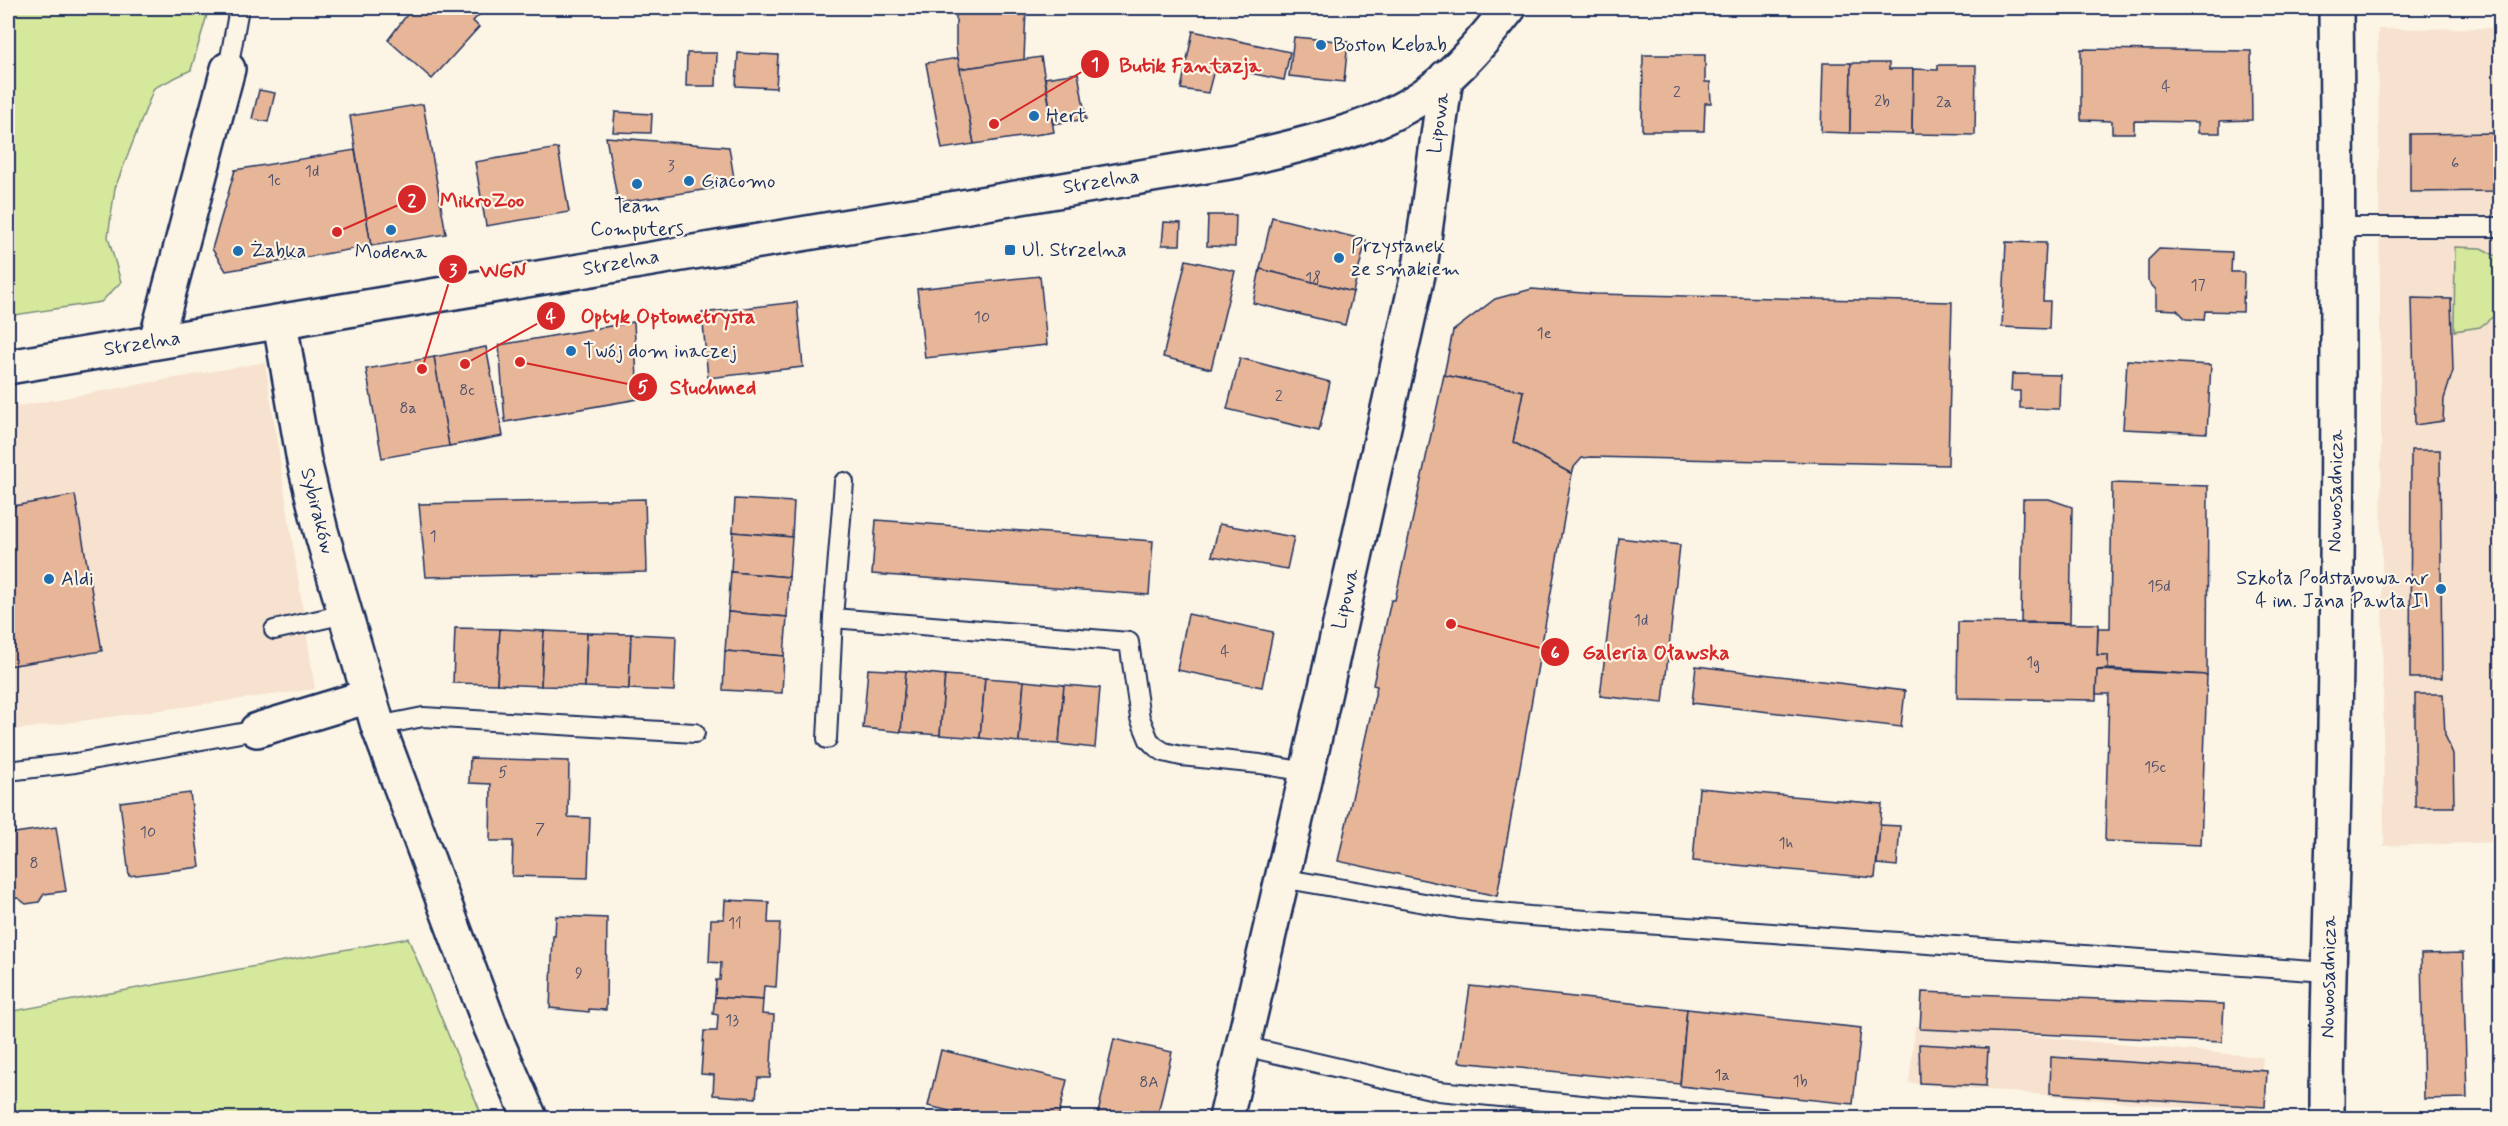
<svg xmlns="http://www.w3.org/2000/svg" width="2508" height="1126" font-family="Mynerve,sans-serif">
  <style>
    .built { fill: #f6e2ce }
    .green { fill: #d6e89c; stroke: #788c7d; stroke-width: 1.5 }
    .building { fill: #e7b698; stroke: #1b2f5e; stroke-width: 1.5 }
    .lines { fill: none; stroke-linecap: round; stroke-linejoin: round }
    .lane-casing { stroke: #1b2f5e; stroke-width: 22 }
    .street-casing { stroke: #1b2f5e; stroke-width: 38 }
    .secondary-casing { stroke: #1b2f5e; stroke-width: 38 }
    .lane { stroke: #fcf5e5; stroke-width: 18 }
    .street { stroke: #fcf5e5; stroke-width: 33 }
    .secondary { stroke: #fcf5e5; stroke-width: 33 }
    .poi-dot { fill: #1f6fb2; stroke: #fcf5e5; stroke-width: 2 }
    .labels { text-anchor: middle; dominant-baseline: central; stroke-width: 4.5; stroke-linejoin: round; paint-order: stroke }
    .number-label { font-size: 16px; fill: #4e516c }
    .poi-label { font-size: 20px; fill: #1b2f5e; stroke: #fcf5e5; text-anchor: start }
    .street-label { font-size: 20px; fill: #1b2f5e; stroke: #fcf5e5 }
    .leader { fill: none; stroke: #d62828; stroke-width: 2 }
    .callout-dot { fill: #d62828; stroke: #fcf5e5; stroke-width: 2 }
    .mark-label { font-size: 18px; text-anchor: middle; font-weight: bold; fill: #fff }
    .callout-label { font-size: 21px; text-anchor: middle; font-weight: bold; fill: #d62828; stroke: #fcf5e5; stroke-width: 4.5; stroke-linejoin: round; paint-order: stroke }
  </style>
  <rect width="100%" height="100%" fill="#fcf5e5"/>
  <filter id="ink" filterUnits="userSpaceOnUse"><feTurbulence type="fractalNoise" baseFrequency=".0167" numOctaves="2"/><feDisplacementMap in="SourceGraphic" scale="12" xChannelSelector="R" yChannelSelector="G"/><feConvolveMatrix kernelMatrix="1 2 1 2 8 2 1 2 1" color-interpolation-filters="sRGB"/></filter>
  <g filter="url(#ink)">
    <g class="built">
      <path d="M2500,28v814l-116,4 -6,-817z"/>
      <path d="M265,362l50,327 -307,42v-323z"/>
      <path d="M1915,1026l348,31 -5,57 -349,-31z"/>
    </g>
    <g class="green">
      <path d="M8,8h201l-18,62 -37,18 -39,100 -7,49 13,45 -20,20 -93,14z"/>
      <path d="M2455,247l26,1 15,8 4,-1v56l-20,16 -26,4z"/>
      <path d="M2498,393h2v337h-4z"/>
      <path d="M408,938l75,180h-475v-106z"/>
    </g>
    <g class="building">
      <path d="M412,8h74l-13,13 6,6 -47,52 -44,-39z"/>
      <path d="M956,8h70l-2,52 -65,9 -3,-23z"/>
      <path d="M1193,31l97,21 -6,28 -69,-14 -7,27 -27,-4z"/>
      <path d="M1294,37l54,5 -4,40 -55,-6z"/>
      <path d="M2081,49l170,2 1,69 -32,1v12h-22v-11l-64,-1v12h-22v-12l-31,-1z"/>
      <path d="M687,53h30l-1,33h-30z"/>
      <path d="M738,53l40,2 -2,33 -40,-2z"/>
      <path d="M1643,55h62v27h5l1,21h-6l-1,28h-62z"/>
      <path d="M1041,57l13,75 -80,12 -15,-75z"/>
      <path d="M958,58l16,86 -32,5 -16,-86z"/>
      <path d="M1823,63h28l-1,70 -29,-1z"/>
      <path d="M1851,63h38v6h24l-1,65 -62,-1z"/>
      <path d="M1938,65h38l-1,70 -63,-1 1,-65 25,1z"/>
      <path d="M1078,73l8,46 -33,5 -8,-46z"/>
      <path d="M259,90l16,3 -7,29 -16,-3z"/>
      <path d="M423,104l23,130 -75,12 -21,-130z"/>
      <path d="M615,112l37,2 -1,19 -38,-1z"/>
      <path d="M2500,133v58l-90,1v-58z"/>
      <path d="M606,137l123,10 6,38 -117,18z"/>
      <path d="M558,148l11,64 -83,14 -11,-64z"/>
      <path d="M355,150l16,96 -145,25 -14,-22 23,-79z"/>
      <path d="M1208,215h28l-1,32 -28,-1z"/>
      <path d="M1272,217l94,23 -13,52 -93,-23z"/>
      <path d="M1164,222l17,1 -1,22h-18z"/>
      <path d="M2006,242l40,1 -3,58h7l-1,28 -47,-2z"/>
      <path d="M2159,249l73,3 -1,20h13l-1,40 -38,-1 -1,9 -18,-1 -9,-9 -21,-1v-19l-8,-9v-21z"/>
      <path d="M1186,260l49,11 -24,98 -48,-12z"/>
      <path d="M1260,269l93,23 -8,33 -92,-22z"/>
      <path d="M1040,276l7,69 -122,13 -8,-69z"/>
      <path d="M1532,289l63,5 357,8 -4,163 -357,-8 -9,1 -8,9 -2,7 -59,-32 10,-51 -79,-16 9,-44 42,-32z"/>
      <path d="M2412,298l39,1 2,72 -9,28 -1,22 -28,4z"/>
      <path d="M797,302l6,65 -95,11 -6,-65z"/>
      <path d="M634,322l4,77 -133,23 -6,-77z"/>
      <path d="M486,347l17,89 -54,10 -15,-89z"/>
      <path d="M434,357l15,89 -67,12 -16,-89z"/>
      <path d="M1240,358l90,24 -11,49 -92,-22z"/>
      <path d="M2127,360l84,5 -4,68 -84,-4z"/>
      <path d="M2012,374l48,1 -1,34 -39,-1v-17h-9z"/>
      <path d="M1444,375l79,16 -10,51 59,32 -75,422 -159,-35 39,-175 -4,-1 18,-85h4z"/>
      <path d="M2411,450h29l2,228h-32z"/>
      <path d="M2112,483l96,3 -1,189 -99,-6v-14h-11l1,-27h12z"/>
      <path d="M75,495l27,156 -94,15v-159z"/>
      <path d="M645,499l2,73 -221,5 -7,-73z"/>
      <path d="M735,499l59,3 -2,35 -59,-5z"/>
      <path d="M2023,499h26l23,8 -2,116 -49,-1z"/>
      <path d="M876,520l277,21 -4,54 -277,-21z"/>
      <path d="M1219,524l75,13 -7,32 -75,-13z"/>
      <path d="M733,532l59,5 -3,40 -58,-5z"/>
      <path d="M1619,538l61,7 -17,158 -63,-7z"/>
      <path d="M731,572l58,5 -2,40 -59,-5z"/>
      <path d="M728,612l59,5 -3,39 -59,-5z"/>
      <path d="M1188,614l85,18 -11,55 -85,-17z"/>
      <path d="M1958,622l140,2 -1,31h11v14l-11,1 -1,30 -139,-2z"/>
      <path d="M455,628l45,1 -3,55 -44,-1z"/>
      <path d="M500,629l44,2 -3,55 -44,-2z"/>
      <path d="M544,631l43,2 -2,54 -44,-1z"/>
      <path d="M587,633l44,1 -2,55 -44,-2z"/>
      <path d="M631,634l45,2 -2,55 -45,-2z"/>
      <path d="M725,651l59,5 -2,37 -59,-3z"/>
      <path d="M1696,666l209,25 -4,36 -209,-24z"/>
      <path d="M868,669l38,2 -5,61 -38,-4z"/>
      <path d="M2097,670l110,5 -6,170 -96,-4 4,-147h-13z"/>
      <path d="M906,671l39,4 -5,60 -39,-3z"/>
      <path d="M945,675l40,3 -5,60 -40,-3z"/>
      <path d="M985,678l39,3 -5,61 -39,-4z"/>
      <path d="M1024,681l40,4 -5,59 -40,-2z"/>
      <path d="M1064,685l36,3 -5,60 -36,-4z"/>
      <path d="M2415,694h28l2,41 8,19 1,53h-39z"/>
      <path d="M470,758l99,3 -1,56 22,1 -2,60 -76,-2 1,-35h-23l1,-57 -22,-1z"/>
      <path d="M1699,788l183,16 -7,74 -182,-17z"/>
      <path d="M190,793l10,74 -71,9 -9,-74z"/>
      <path d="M1880,825l20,1 -3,40 -20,-2z"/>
      <path d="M56,827l10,64 -22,3 -5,8 -13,2 -8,-6 -10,1v-65z"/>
      <path d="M725,900l44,2 -1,21h12l-4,64 -12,-1 -1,14 -48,-3 1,-17h4l1,-17 -12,-1 2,-43h13z"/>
      <path d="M556,916l51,2 -1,92 -17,-1v3l-39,-4 3,-72h2z"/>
      <path d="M2463,953l4,145 -43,1 -3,-145z"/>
      <path d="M1470,986l217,23 -7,75 -221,-22z"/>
      <path d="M1922,992l302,12 -2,38 -302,-13z"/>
      <path d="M715,997l48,3 -1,14 12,1 -4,63h-12l-2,20 -43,-3 1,-20 -13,-1 3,-43h13l1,-16 -5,-1z"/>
      <path d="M1687,1009l174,19 -8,76 -173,-18z"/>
      <path d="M1114,1039l58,13 -15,66h-60z"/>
      <path d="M1919,1044l69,4 -2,38 -66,-3z"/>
      <path d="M941,1050l126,30 -9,38h-78l-52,-12z"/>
      <path d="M2051,1057l216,14 -2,36 -215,-14z"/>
    </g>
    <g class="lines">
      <defs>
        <g id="lane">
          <path d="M228,69l11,-61"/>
          <path d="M2338,227h162"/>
          <path d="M833,618l11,-136"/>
          <path d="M274,630l71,-16"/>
          <path d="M378,726l45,-9 272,16"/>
          <path d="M827,739l6,-121 296,24 11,76 9,22 7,7 8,5 17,4 79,8 47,8"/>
          <path d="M8,771l67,-8 182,-33"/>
          <path d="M1281,878l178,31 71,7 797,56"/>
          <path d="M1243,1046l196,45 163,16 160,11"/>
        </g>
        <g id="street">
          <path d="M280,323l24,138 17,70 57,195 113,302 39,90"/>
          <path d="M156,341l72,-272"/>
          <path d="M257,730l112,-34"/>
          <path d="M2327,1118c0,-95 3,-189 6,-284 6,-275 6,-551 3,-826"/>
        </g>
        <g id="secondary">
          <path d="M8,367l1228,-206c65,-17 139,-29 194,-70 30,-22 56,-54 79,-83"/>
          <path d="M1226,1118l81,-346 114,-511 25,-184"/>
        </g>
      </defs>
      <use href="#lane" class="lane-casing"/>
      <use href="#street" class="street-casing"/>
      <use href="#secondary" class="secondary-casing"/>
      <use href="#lane" class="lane"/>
      <use href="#street" class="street"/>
      <use href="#secondary" class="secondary"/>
    </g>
  </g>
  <g class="poi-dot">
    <circle cx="1321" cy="45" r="6"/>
    <circle cx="1034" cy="116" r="6"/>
    <circle cx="689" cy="181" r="6"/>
    <circle cx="637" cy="184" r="6"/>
    <circle cx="391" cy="230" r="6"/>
    <rect x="1004" y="244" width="12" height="12" rx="3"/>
    <circle cx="238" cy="251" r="6"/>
    <circle cx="1339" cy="258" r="6"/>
    <circle cx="571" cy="351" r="6"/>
    <circle cx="49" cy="579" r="6"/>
    <circle cx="2441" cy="589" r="6"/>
  </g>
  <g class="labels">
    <g class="number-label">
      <text x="2166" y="86">4</text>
      <text x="1677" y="92">2</text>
      <text x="1882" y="101">2b</text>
      <text x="1944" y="102">2a</text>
      <text x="2455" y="163">6</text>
      <text x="671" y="166">3</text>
      <text x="312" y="171">1d</text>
      <text x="274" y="180">1c</text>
      <text x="1313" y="278">18</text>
      <text x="2198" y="285">17</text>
      <text x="982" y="317">10</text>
      <text x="1544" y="333">1e</text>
      <text x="467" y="390">8c</text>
      <text x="1279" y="396">2</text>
      <text x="408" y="408">8a</text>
      <text x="433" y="536">1</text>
      <text x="2159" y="586">15d</text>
      <text x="1641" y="620">1d</text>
      <text x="1225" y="651">4</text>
      <text x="2033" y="662">1g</text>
      <text x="2155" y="767">15c</text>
      <text x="503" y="772">5</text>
      <text x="540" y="829">7</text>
      <text x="148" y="832">10</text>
      <text x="1786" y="843">1h</text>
      <text x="34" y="863">8</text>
      <text x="735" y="923">11</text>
      <text x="579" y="973">9</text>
      <text x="732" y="1020">13</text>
      <text x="1722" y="1075">1a</text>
      <text x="1800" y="1081">1b</text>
      <text x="1149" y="1082">8A</text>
    </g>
    <g class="poi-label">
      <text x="1333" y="45">Boston Kebab</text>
      <text x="1046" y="116">Hert</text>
      <text x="701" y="181">Giacomo</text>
      <text x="637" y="206" text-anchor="middle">Team<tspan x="637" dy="23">Computers</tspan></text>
      <text x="1351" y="246">Przystanek<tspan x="1351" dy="23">ze smakiem</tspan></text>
      <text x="1022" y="250">Ul. Strzelna</text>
      <text x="250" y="251">Żabka</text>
      <text x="391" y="252" text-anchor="middle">Modena</text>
      <text x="583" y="351">Twój dom inaczej</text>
      <text x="2429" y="578" text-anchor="end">Szkoła Podstawowa nr<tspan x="2429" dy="23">4 im. Jana Pawła II</tspan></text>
      <text x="61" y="579">Aldi</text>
    </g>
    <g class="street-label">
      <text transform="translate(1439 123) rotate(-82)">Lipowa</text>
      <text transform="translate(1101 182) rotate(-9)">Strzelna</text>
      <text transform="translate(621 263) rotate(-10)">Strzelna</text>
      <text transform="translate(142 344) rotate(-9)">Strzelna</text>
      <text transform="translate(2336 491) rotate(-89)">Nowoosadnicza</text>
      <text transform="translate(317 511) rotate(76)">Sybiraków</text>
      <text transform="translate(1346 599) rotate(-77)">Lipowa</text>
      <text transform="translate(2329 977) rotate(-89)">Nowoosadnicza</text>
    </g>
  </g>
  <path class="leader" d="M994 124L1095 64M337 232L412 199M422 369L453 269M465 364L551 316M520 362L643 387M1451 624L1555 652"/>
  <g class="callout-dot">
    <circle cx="994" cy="124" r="6"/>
    <circle cx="337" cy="232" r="6"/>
    <circle cx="422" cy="369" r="6"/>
    <circle cx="465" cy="364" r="6"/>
    <circle cx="520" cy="362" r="6"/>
    <circle cx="1451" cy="624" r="6"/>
    <circle cx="1095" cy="64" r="15"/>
    <circle cx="412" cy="199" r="15"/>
    <circle cx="453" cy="269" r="15"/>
    <circle cx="551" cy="316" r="15"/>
    <circle cx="643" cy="387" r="15"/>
    <circle cx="1555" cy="652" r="15"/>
  </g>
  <g class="mark-label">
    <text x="1095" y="70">1</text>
    <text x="412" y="206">2</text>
    <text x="453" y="276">3</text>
    <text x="551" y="322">4</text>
    <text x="643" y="393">5</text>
    <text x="1555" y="658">6</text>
  </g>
  <g class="callout-label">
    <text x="1190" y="72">Butik Fantazja</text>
    <text x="482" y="207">MikroZoo</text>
    <text x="503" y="277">WGN</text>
    <text x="668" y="323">Optyk Optometrysta</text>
    <text x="713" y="394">Słuchmed</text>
    <text x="1656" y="659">Galeria Oławska</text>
  </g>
  <rect width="2508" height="1126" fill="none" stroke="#fcf5e5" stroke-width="30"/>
  <rect x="15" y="15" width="2478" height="1096" fill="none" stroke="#1b2f5e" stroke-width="2" filter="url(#ink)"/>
</svg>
